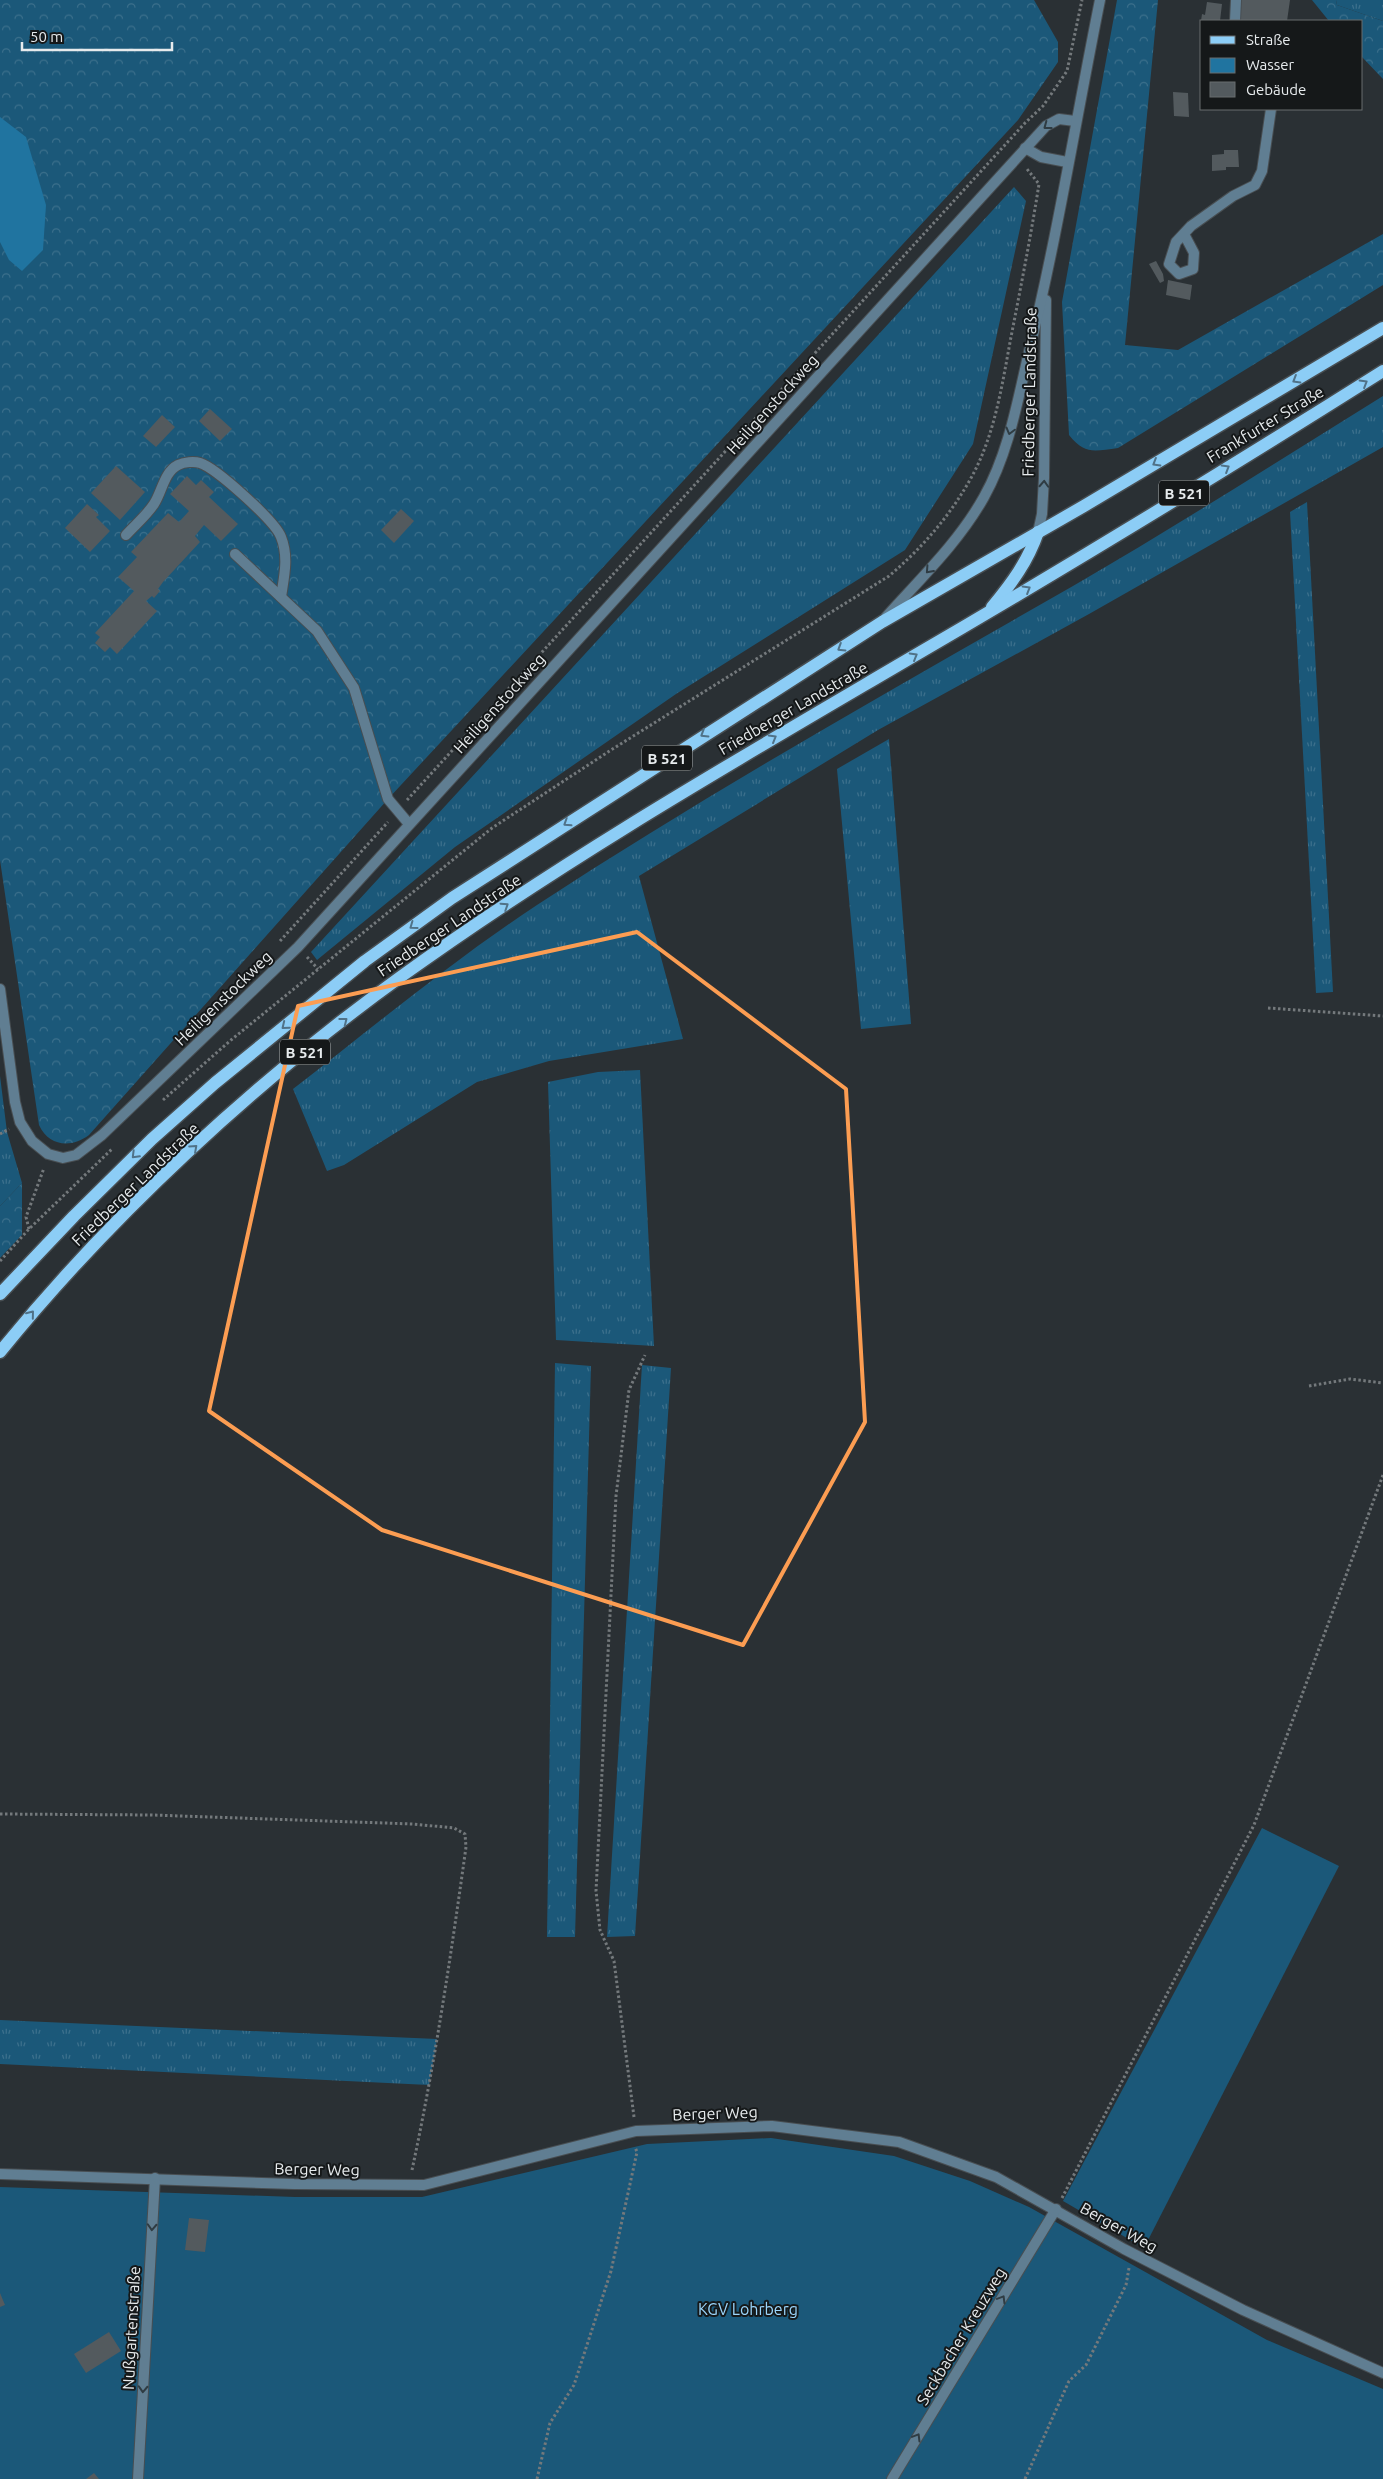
<svg xmlns="http://www.w3.org/2000/svg" width="1383" height="2479" font-family="Ubuntu,sans-serif">
  <style>
    .grass { fill: url(#grass-tufts) }
    .forest { fill: url(#forest-crowns) }
    .garden { fill: #1b5879 }
    .water { fill: #2074a0 }
    .building { fill: #535a5e }
    .lines { fill: none; stroke-linecap: round; stroke-linejoin: round }
    .service-casing { stroke: #484e52; stroke-width: 12 }
    .minor-casing { stroke: #484e52; stroke-width: 12 }
    .tertiary-casing { stroke: #484e52; stroke-width: 12 }
    .primary-casing { stroke: #484e52; stroke-width: 15 }
    .path { stroke: #74797c; stroke-width: 3; stroke-dasharray: 2.5 2.5; stroke-linecap: butt }
    .service { stroke: #607e92; stroke-width: 10 }
    .minor { stroke: #607e92; stroke-width: 10 }
    .tertiary { stroke: #607e92; stroke-width: 10 }
    .primary { stroke: #8ccdf6; stroke-width: 12 }
    .oneway { stroke: #2f3c43 }
    .oneway2 { stroke: #507288 }
    .marked { fill: none; stroke: #fc9d52; stroke-width: 4; stroke-linejoin: round }
    .labels { text-anchor: middle; dominant-baseline: central; stroke-width: 4; stroke-linejoin: round; paint-order: stroke }
    .shield { fill: #151819; stroke: #a8acad; stroke-width: 1 }
    .shield-label { font-size: 15px; font-weight: bold; fill: #e7ebed }
    .street-label { font-size: 16px; fill: #e7ebed; stroke: #151819 }
    .park-label { font-size: 16px; fill: #9bd6fc; stroke: #151819 }
  </style>
  <defs>
    <pattern id="grass-tufts" width="24" height="20" patternUnits="userSpaceOnUse" patternTransform="scale(1.25)"><rect width="24" height="20" fill="#1b5879"/><path d="M3 7l-1-3M5 7V3M7 7l1-3M15 17l-1-3M17 17v-4M19 17l1-3" fill="none" stroke="#3c708c"/></pattern>
    <pattern id="forest-crowns" width="20" height="18" patternUnits="userSpaceOnUse" patternTransform="scale(1.25)"><rect width="20" height="18" fill="#1b5879"/><path d="M2 6a3 3 0 1 1 6 0M12 15a3 3 0 1 1 6 0" fill="none" stroke="#3c708c"/></pattern>
  </defs>
  <rect width="100%" height="100%" fill="#2a3034"/>
  <g class="grass">
    <path d="M1336,0h47v21l-46,-16z"/>
    <path d="M1014,187l12,14 -53,243 -68,106 -229,144 -221,153 -138,113 -6,-8z"/>
    <path d="M1383,396v51l-294,167 -211,116 -239,146 44,163 -134,22 -72,21 -133,83 -17,6 -34,-82c80,-62 159,-128 244,-184 174,-114 356,-216 536,-319 105,-61 207,-126 310,-190z"/>
    <path d="M1307,502l26,490 -17,1 -26,-481z"/>
    <path d="M889,739l22,285 -50,5 -24,-260z"/>
    <path d="M640,1070l14,276 -98,-6 -8,-258 50,-10z"/>
    <path d="M0,1076l7,56 15,51 -22,23z"/>
    <path d="M555,1363l36,3 -16,571h-28z"/>
    <path d="M642,1365l29,3 -36,568 -28,1z"/>
    <path d="M0,2020l437,19 -8,46 -429,-21z"/>
  </g>
  <g class="forest">
    <path d="M0,0h1034l24,42v20l-40,58 -630,679 -299,336c-17,13 -40,12 -50,-10l-39,-265z"/>
    <path d="M1117,0h41l-33,345 53,5 205,-116v51l-265,163c-24,3 -33,7 -49,-13l-7,-133z"/>
    <path d="M1312,0h24l1,5 46,16v58l-21,-22v-36h-33z"/>
    <path d="M22,1183v52l-22,23v-52z"/>
  </g>
  <g class="garden">
    <path d="M1262,1828l77,38 -195,382 -81,-47z"/>
    <path d="M771,2138l123,18 76,25 59,26 238,133 116,49v90h-1383v-292l295,10h127l225,-53z"/>
  </g>
  <path class="water" d="M0,117l26,20 20,68 -3,45 -21,21 -13,-11 -9,-18z"/>
  <g class="building">
    <path d="M1241,0h49l-3,21h-48z"/>
    <path d="M1207,2l15,2 -2,17h-19l1,-7 3,1z"/>
    <path d="M1173,92l15,1 1,24 -15,-1z"/>
    <path d="M1224,150h14l1,17h-13v3l-14,1v-16l12,-1z"/>
    <path d="M1156,261l7,13 1,7 -4,2 -11,-19z"/>
    <path d="M1168,280l24,5 -2,15 -24,-5z"/>
    <path d="M210,409l22,20 -12,12 -21,-20z"/>
    <path d="M162,415l13,12 -19,20 -13,-11z"/>
    <path d="M116,466l29,26 -25,28 -29,-27z"/>
    <path d="M187,476l9,9 5,-5 13,12 -5,5 29,27 -17,17 -17,-16 -9,11 5,6 -37,40 -5,7 2,2 -6,7 -2,-2 -6,5 11,10 -40,43 -7,-7 -5,5 -10,-9 5,-6 -5,-4 39,-42 -16,-14 19,-20 -6,-5 37,-39 11,9 10,-11 -19,-17z"/>
    <path d="M87,504l12,11 -3,2 14,14 -20,21 -25,-24z"/>
    <path d="M401,509l13,12 -20,22 -13,-13z"/>
    <path d="M189,2218l20,2 -4,32 -20,-2z"/>
    <path d="M0,2293l5,12 -5,2z"/>
    <path d="M109,2332l12,19 -35,22 -12,-19z"/>
    <path d="M94,2473l5,6h-13z"/>
  </g>
  <g class="lines">
    <defs>
      <g id="service">
        <path d="M1235,21l1,-21"/>
        <path d="M1184,234l10,19 -1,16 -14,5 -10,-10 7,-22 15,-16 42,-30 22,-11 7,-14 9,-62"/>
        <path d="M126,535c9,-10 21,-20 28,-31 8,-12 10,-32 24,-39 6,-3 16,-4 22,-2 16,5 75,58 81,74 8,20 3,40 0,60"/>
        <path d="M235,554l82,77 37,57 34,111 21,25"/>
      </g>
      <g id="minor">
        <path d="M1025,148l16,9 26,5"/>
        <path d="M0,989l15,113 5,20 12,19 16,13 15,4 13,-3 26,-20 196,-188 748,-821 13,-7 16,2"/>
        <path d="M0,2174l294,10 130,1 212,-54 136,-5 127,16 97,35 128,72 119,61 140,63"/>
        <path d="M138,2479l17,-301"/>
        <path d="M892,2479l164,-270"/>
      </g>
      <g id="tertiary">
        <path d="M1038,532l4,-18 2,-36 2,-178"/>
        <path d="M886,617c34,-38 73,-75 98,-120 24,-43 33,-93 44,-141 29,-117 48,-237 72,-356"/>
      </g>
      <g id="primary">
        <path d="M992,607c20,-24 36,-46 46,-75"/>
        <path d="M0,1294l74,-78 78,-77 63,-56 150,-122 87,-63 430,-276 202,-116 299,-178"/>
        <path d="M0,1352c111,-137 256,-271 399,-374 162,-117 336,-217 508,-318 160,-93 319,-190 476,-289"/>
      </g>
    </defs>
    <use href="#service" class="service-casing"/>
    <use href="#minor" class="minor-casing"/>
    <use href="#tertiary" class="tertiary-casing"/>
    <use href="#primary" class="primary-casing"/>
    <g class="path">
      <path d="M407,800l618,-677 18,-17 24,-35 15,-71"/>
      <path d="M280,941l108,-119"/>
      <path d="M307,957l11,12"/>
      <path d="M1268,1008l115,8"/>
      <path d="M163,1100l68,-60 261,-212 119,-78 278,-174c33,-28 61,-60 82,-98 24,-43 31,-93 40,-141 10,-51 20,-102 28,-153l-12,-15"/>
      <path d="M0,1134l9,-5"/>
      <path d="M29,1229l-3,-12 18,-49"/>
      <path d="M0,1261l29,-32 84,-81"/>
      <path d="M1309,1386l41,-7 33,4"/>
      <path d="M0,1814l152,1 261,9 41,4 11,6 1,13c-15,108 -31,216 -54,323"/>
      <path d="M634,2117l-20,-156 -14,-31 -4,-39 20,-395 13,-106 16,-35"/>
      <path d="M1062,2198l192,-373 129,-350"/>
      <path d="M537,2479l13,-56 24,-38 37,-114 26,-119 -2,-5"/>
      <path d="M1025,2479l44,-98 17,-16 40,-80 3,-17"/>
    </g>
    <use href="#service" class="service"/>
    <use href="#minor" class="minor"/>
    <use href="#tertiary" class="tertiary"/>
    <use href="#primary" class="primary"/>
  </g>
  <defs><path id="oneway-chevron" d="M-2-3.5L2.5 0L-2 3.5" fill="none" stroke-width="1.6" stroke-linecap="round" stroke-linejoin="round" transform="scale(1.25)"/></defs>
  <g class="oneway">
    <use href="#oneway-chevron" transform="translate(1047 126) rotate(143)"/>
    <use href="#oneway-chevron" transform="translate(1010 431) rotate(105)"/>
    <use href="#oneway-chevron" transform="translate(1044 484) rotate(-87)"/>
    <use href="#oneway-chevron" transform="translate(929 570) rotate(132)"/>
    <use href="#oneway-chevron" transform="translate(152 2227) rotate(93)"/>
    <use href="#oneway-chevron" transform="translate(1002 2299) rotate(-59)"/>
    <use href="#oneway-chevron" transform="translate(143 2389) rotate(93)"/>
    <use href="#oneway-chevron" transform="translate(917 2437) rotate(-59)"/>
  </g>
  <g class="oneway2">
    <use href="#oneway-chevron" transform="translate(1296 380) rotate(149)"/>
    <use href="#oneway-chevron" transform="translate(1364 383) rotate(-31)"/>
    <use href="#oneway-chevron" transform="translate(1156 463) rotate(149)"/>
    <use href="#oneway-chevron" transform="translate(1226 468) rotate(-31)"/>
    <use href="#oneway-chevron" transform="translate(1027 589) rotate(-31)"/>
    <use href="#oneway-chevron" transform="translate(841 648) rotate(148)"/>
    <use href="#oneway-chevron" transform="translate(914 656) rotate(-30)"/>
    <use href="#oneway-chevron" transform="translate(704 734) rotate(148)"/>
    <use href="#oneway-chevron" transform="translate(773 738) rotate(-30)"/>
    <use href="#oneway-chevron" transform="translate(567 823) rotate(147)"/>
    <use href="#oneway-chevron" transform="translate(505 906) rotate(-33)"/>
    <use href="#oneway-chevron" transform="translate(413 926) rotate(144)"/>
    <use href="#oneway-chevron" transform="translate(344 1021) rotate(-38)"/>
    <use href="#oneway-chevron" transform="translate(285 1026) rotate(141)"/>
    <use href="#oneway-chevron" transform="translate(194 1148) rotate(-42)"/>
    <use href="#oneway-chevron" transform="translate(135 1155) rotate(135)"/>
    <use href="#oneway-chevron" transform="translate(31 1314) rotate(-51)"/>
  </g>
  <path class="marked" d="M637,932l209,157 19,333 -122,223 -361,-115 -173,-119 89,-405z"/>
  <g class="labels">
    <g class="shield">
      <rect x="1159" y="480.5" width="50" height="25" rx="4"/>
      <rect x="642" y="745.5" width="50" height="25" rx="4"/>
      <rect x="280" y="1039.5" width="50" height="25" rx="4"/>
    </g>
    <g class="shield-label">
      <text x="1184" y="493">B 521</text>
      <text x="667" y="758">B 521</text>
      <text x="305" y="1052">B 521</text>
    </g>
    <g class="street-label">
      <text transform="translate(1029 392) rotate(-89)">Friedberger Landstraße</text>
      <text transform="translate(772 404) rotate(-48)">Heiligenstockweg</text>
      <text transform="translate(1265 424) rotate(-31)">Frankfurter Straße</text>
      <text transform="translate(499 703) rotate(-48)">Heiligenstockweg</text>
      <text transform="translate(793 708) rotate(-30)">Friedberger Landstraße</text>
      <text transform="translate(449 925) rotate(-34)">Friedberger Landstraße</text>
      <text transform="translate(223 998) rotate(-44)">Heiligenstockweg</text>
      <text transform="translate(135 1184) rotate(-44)">Friedberger Landstraße</text>
      <text transform="translate(715 2113) rotate(-2)">Berger Weg</text>
      <text transform="translate(317 2169) rotate(1)">Berger Weg</text>
      <text transform="translate(1119 2227) rotate(29)">Berger Weg</text>
      <text transform="translate(131 2328) rotate(-87)">Nußgartenstraße</text>
      <text transform="translate(961 2336) rotate(-59)">Seckbacher Kreuzweg</text>
    </g>
    <g class="park-label">
      <text x="748" y="2309">KGV Lohrberg</text>
    </g>
  </g>
  <rect x="1200" y="20" width="162" height="90" fill="#151819" stroke="#696c6e"/>
  <rect x="1210" y="36" width="25" height="8" fill="#8ccdf6" stroke="#696c6e"/>
  <text x="1246" y="45" font-size="15" fill="#e7ebed">Straße</text>
  <rect x="1210" y="58" width="25" height="15" fill="#2074a0" stroke="#696c6e"/>
  <text x="1246" y="70" font-size="15" fill="#e7ebed">Wasser</text>
  <rect x="1210" y="82" width="25" height="15" fill="#535a5e" stroke="#696c6e"/>
  <text x="1246" y="95" font-size="15" fill="#e7ebed">Gebäude</text>
  <path d="M22 42v8h150v-8" fill="none" stroke="#e7ebed" stroke-width="2.5"/>
  <text x="30" y="42" font-size="15" fill="#e7ebed" stroke="#151819" stroke-width="4" paint-order="stroke">50 m</text>
</svg>
